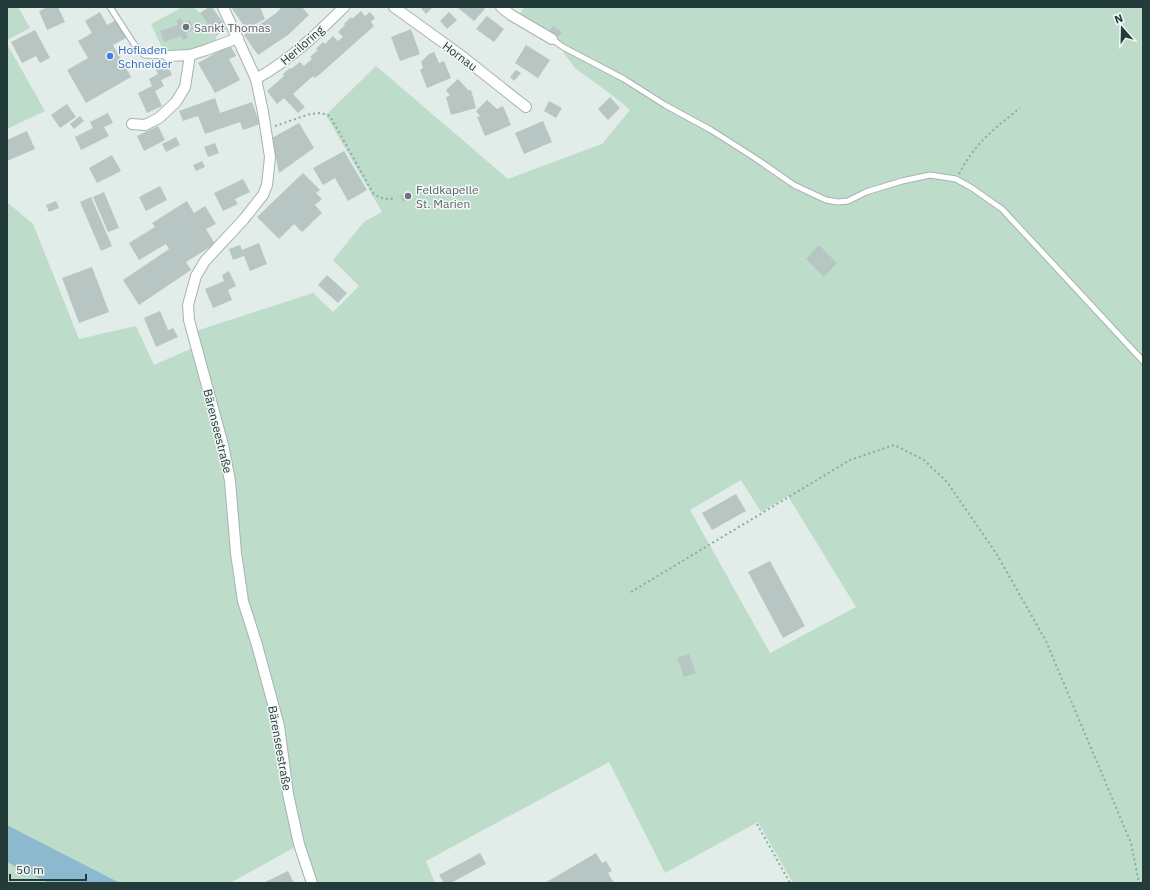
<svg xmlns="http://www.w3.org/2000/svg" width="1150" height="890" font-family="'IBM Plex Sans',sans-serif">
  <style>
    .green { fill: #bddcca; fill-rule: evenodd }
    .water { fill: #8db9ce }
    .building { fill: #b8c6c3 }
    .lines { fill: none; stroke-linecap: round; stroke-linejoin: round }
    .lane-casing { stroke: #a5b4b1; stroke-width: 7 }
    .street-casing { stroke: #a5b4b1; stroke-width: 12 }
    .path { stroke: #85aea7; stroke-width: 2; stroke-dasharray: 2 3; stroke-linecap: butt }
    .lane { stroke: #fff; stroke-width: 5 }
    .street { stroke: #fff; stroke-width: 10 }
    .worship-dot { fill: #6b7280; stroke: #f3f8f6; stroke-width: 1.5 }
    .shop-dot { fill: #3f7fe0; stroke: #f3f8f6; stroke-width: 1.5 }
    .labels { text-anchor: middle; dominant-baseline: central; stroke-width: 3; stroke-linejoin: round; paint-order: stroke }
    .worship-label { font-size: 12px; fill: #5b616d; stroke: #f3f8f6; text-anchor: start }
    .street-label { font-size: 12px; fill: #233c39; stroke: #f3f8f6 }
    .shop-label { font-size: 12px; fill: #366cbe; stroke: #f3f8f6; text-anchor: start }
  </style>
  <rect width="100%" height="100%" fill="#e2ece9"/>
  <g class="green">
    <path d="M7,7h11l12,21 -23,12z"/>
    <path d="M183,7h10l7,6 16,23v8l-32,9 -20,-1 -13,-28z"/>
    <path d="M525,7h618v876h-350l-35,-61 -93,51 -56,-111 -183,99 9,22h-120l-12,-41 -57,-242 -14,-120 -39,-148 120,-39 20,19 26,-26 -26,-26 31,-38 18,-10 -56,-97 50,-49 132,113 94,-35 28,-34 -14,-12 -41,-30 -18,-24 -40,-27zM741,480l20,32 27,-16 68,111 -86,46 -80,-143z"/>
    <path d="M7,44l38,67 -38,18z"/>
    <path d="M7,202l26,22 46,115 57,-13 18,39 39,-17 27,99 7,34 7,74 41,170 22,121 -67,37h-110l-113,-58z"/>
    <path d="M7,862l41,21h-41z"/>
  </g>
  <path class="water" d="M7,825l113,58h-72l-41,-21z"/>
  <g class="building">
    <path d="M48,7h10l7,15 -18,8 -8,-19z"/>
    <path d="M209,7h3l15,21 -11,8 -16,-23z"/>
    <path d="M231,7h29l5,12 -19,10z"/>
    <path d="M282,7h20l7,8 -21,20 -30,20 -14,-20 31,-21z"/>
    <path d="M420,7h13l-7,7z"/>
    <path d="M457,7h26l2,2 -11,12z"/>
    <path d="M361,11l4,5 5,-4 5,6 -4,4 3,4 -55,49 -5,3 -1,-2 -20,18 12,13 -7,6 -14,-15 -7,6 -10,-13 17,-15 -1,-2 7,-6 1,1 9,-7 4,4 8,-7 -2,-2 8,-7 -2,-1 7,-7 2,2 8,-8 5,5 5,-4 -5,-5 7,-7 -1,-1 7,-7 1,2z"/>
    <path d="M100,12l7,13 9,-5 10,18 -13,7 18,32 -45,26 -19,-33 21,-12 -10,-17 14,-8 -7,-12z"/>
    <path d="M449,12l8,8 -10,9 -7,-8z"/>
    <path d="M487,16l17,13 -10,13 -18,-13z"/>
    <path d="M181,18l2,5 7,-3 4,10 -8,3 2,5 -5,2 -2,-4 -17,6 -4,-11 18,-6 -2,-5z"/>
    <path d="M553,26l9,6 -4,5 -9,-6z"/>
    <path d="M411,29l9,25 -20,7 -9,-24z"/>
    <path d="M35,30l15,28 -10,5 -4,-7 -14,7 -11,-21z"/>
    <path d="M230,45l6,11 -7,3 11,21 -25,13 -17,-30z"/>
    <path d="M526,45l24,15 -12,18 -23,-15z"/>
    <path d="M434,52l5,11 5,-2 7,17 -24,10 -7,-18 3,-2 -2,-6 8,-8z"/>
    <path d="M166,62l6,13 -11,5 3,6 -9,5 7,15 -15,7 -9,-20 14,-7 -3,-7 9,-5 -3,-6z"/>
    <path d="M516,70l5,3 -7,8 -4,-4z"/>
    <path d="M458,79l10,11h3l5,18 -25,7 -5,-18 4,-1 -4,-6z"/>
    <path d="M610,97l10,11 -12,12 -10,-11z"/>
    <path d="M215,98l5,15 32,-11 8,22 -17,6 -3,-8 -35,12 -7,-18 -15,5 -4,-10z"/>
    <path d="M487,100l10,9 6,-3 8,19 -26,11 -8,-19 3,-1 -4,-5z"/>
    <path d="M549,101l13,7 -6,10 -12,-7z"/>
    <path d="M67,104l9,13 -16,11 -9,-13z"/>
    <path d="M108,113l5,10 -9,4 5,9 -28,14 -6,-13 18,-9 -3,-6z"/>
    <path d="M80,116l4,5 -10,8 -4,-5z"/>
    <path d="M543,121l9,21 -28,12 -9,-21z"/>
    <path d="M299,123l15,25 -35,25 -7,-35z"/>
    <path d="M158,126l7,14 -21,11 -7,-15z"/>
    <path d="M27,131l8,18 -28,12v-21z"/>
    <path d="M176,137l4,8 -14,7 -4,-8z"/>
    <path d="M215,143l4,10 -11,4 -4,-10z"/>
    <path d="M344,151l23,39 -19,11 -13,-23 -12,7 -10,-17z"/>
    <path d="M112,155l9,16 -24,12 -8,-15z"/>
    <path d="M202,161l3,6 -9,4 -3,-6z"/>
    <path d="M303,173l17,17 -4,3 6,6 -7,6 7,8 -20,19 -8,-8 -15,15 -22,-22z"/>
    <path d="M243,179l7,13 -15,7 3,5 -15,7 -9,-18z"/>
    <path d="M160,186l7,14 -21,11 -7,-14z"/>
    <path d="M104,192l15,36 -11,4 -15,-35z"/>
    <path d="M407,193l3,1 1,4 -8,4 -3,-6z"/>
    <path d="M91,197l21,49 -11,5 -21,-49z"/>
    <path d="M56,201l3,7 -10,4 -3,-7z"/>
    <path d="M187,201l7,12 11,-7 11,18 -10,5 9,15 -29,18 5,8 -52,35 -16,-25 46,-31 -3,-5 -27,16 -10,-17 26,-16 -3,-4z"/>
    <path d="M259,243l8,21 -17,7 -6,-15 -11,4 -4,-11 11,-4 2,5z"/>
    <path d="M819,245l18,18 -13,14 -18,-18z"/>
    <path d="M92,267l17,45 -30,11 -17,-45z"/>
    <path d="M229,271l7,15 -8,4 4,10 -19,8 -8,-19 19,-8 -2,-6z"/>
    <path d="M327,275l20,18 -9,10 -20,-18z"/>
    <path d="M160,311l8,19 5,-2 5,9 -22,10 -12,-29z"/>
    <path d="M736,494l10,17 -34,19 -10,-17z"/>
    <path d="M770,561l35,65 -22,12 -35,-66z"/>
    <path d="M689,654l7,19 -12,4 -7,-19z"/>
    <path d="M480,853l6,11 -35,19h-7l-5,-8z"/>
    <path d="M596,853l6,10 4,-2 6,10 -4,2 6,10h-69z"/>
    <path d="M288,871l6,12h-31z"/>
  </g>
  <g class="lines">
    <defs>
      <g id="lane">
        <path d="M110,7l24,37 10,11 24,1"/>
        <path d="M552,39l11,8 61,32 41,26 46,25 44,28 39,27 32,15 12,2 10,-1 18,-9 36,-11 28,-6 26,4 16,9 30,21 141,152"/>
      </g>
      <g id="street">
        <path d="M223,7l33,72 7,33 7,45 -3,28 -4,10 -19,24 -39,42 -9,15 -8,29 1,15 34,125 7,36 6,72 7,48 14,44 22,81 9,68 11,50 13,39"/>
        <path d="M394,7l65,47 67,53"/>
        <path d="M501,7l10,8 41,24"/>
        <path d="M168,56l22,-1 16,-5 32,-12"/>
        <path d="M256,79c34,-19 61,-45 88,-72"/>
        <path d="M132,124l13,1 14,-7 17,-16 9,-15 5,-32"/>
      </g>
    </defs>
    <use href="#lane" class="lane-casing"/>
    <use href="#street" class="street-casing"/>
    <g class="path">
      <path d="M275,126l35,-12 11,-1 9,3 43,77c8,6 13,7 23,5"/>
      <path d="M959,174c15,-30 36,-46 61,-66"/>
      <path d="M631,592l219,-132 44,-15 30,15 23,22 49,71 50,88 85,202 8,40"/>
      <path d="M757,824l33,59"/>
    </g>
    <use href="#lane" class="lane"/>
    <use href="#street" class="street"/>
  </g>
  <g class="worship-dot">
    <circle cx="186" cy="27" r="4"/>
    <circle cx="408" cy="196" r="4"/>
  </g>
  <circle class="shop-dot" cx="110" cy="56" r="4"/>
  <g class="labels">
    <g class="worship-label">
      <text x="194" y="27">Sankt Thomas</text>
      <text x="416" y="189">Feldkapelle<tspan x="416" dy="14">St. Marien</tspan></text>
    </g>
    <g class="street-label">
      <text transform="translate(302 45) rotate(-41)">Heriloring</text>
      <text transform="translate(460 56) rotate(37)">Hornau</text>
      <text transform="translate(218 431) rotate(76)">Bärenseestraße</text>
      <text transform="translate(280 748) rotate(80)">Bärenseestraße</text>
    </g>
    <g class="shop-label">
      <text x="118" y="49">Hofladen<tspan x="118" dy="14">Schneider</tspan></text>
    </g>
  </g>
  <rect width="1150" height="890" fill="none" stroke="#233c39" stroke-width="16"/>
  <g transform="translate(1122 28) rotate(340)" stroke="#f3f8f6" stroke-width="3" paint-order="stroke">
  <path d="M0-3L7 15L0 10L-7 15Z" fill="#233c39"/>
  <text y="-6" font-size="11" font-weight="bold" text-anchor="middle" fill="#233c39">N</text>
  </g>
  <path d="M10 874v6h76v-6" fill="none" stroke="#233c39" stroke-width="2"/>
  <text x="16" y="874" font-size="12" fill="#233c39" stroke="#f3f8f6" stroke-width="3" paint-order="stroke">50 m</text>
</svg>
